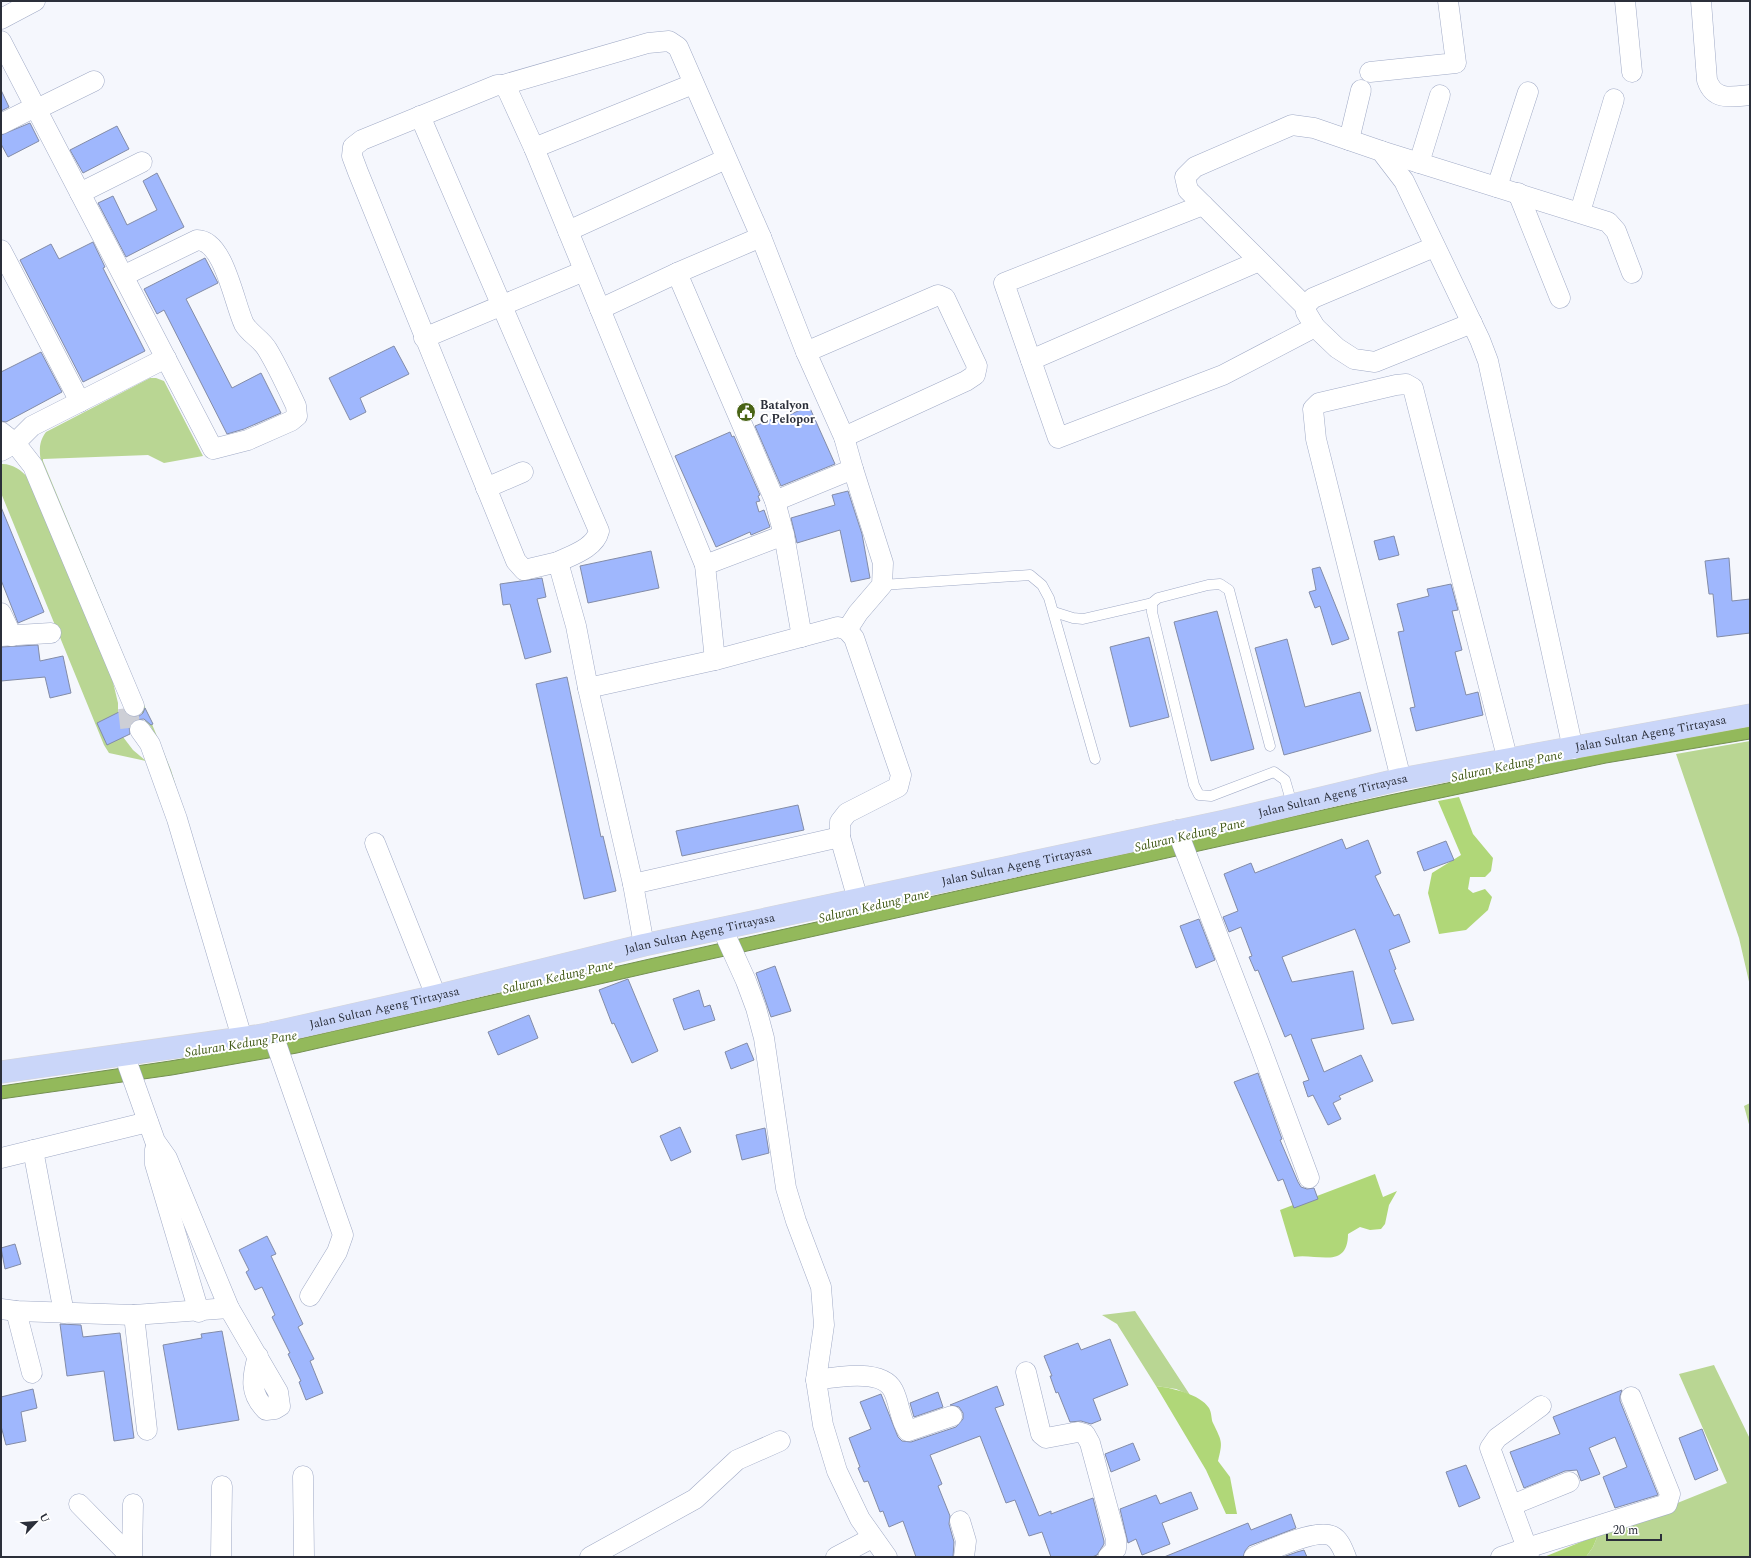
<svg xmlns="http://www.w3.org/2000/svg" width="1751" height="1558" font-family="Spectral,serif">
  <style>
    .green { fill: #b9d693 }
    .forest { fill: #b0d778 }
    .water { fill: #93b95b; stroke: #749051 }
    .building { fill: #9fb7fd; stroke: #838ca7 }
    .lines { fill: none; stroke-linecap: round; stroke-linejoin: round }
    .minor-tunnel { stroke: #cdcfd6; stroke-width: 20; stroke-dasharray: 20 10; stroke-linecap: butt }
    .service-casing { stroke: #a0aac6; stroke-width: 11 }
    .minor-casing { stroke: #a0aac6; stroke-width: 21 }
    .primary-casing { stroke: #d5d5d8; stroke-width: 23 }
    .service { stroke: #fff; stroke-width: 10 }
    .minor { stroke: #fff; stroke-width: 20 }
    .primary { stroke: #cad6f9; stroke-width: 22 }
    .labels { text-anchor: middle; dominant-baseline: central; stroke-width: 4; stroke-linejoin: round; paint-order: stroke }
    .poi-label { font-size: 12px; font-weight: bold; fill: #2b2f3a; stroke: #fff; text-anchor: start }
    .street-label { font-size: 12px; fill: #2b2f3a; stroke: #fff }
    .water-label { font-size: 13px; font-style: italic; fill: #425a18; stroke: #fff }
  </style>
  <rect width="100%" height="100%" fill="#f5f7fd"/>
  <g class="green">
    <path d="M150,378h6l8,3 39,75 -39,7 -16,-8 -105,4v2l128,309 67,221 -82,-252 -5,-12 -6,-6 -104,-259c-2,-12 -2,-21 5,-30z"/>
    <path d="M1,464c10,-1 21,6 27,14l84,200 6,25v19l2,11 13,17 13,11 -37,-8 -5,-8 -103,-252z"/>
    <path d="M1750,741v245l-11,-48 -63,-184z"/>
    <path d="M1750,1103v25l-6,-22z"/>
    <path d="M1135,1311l55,84 -14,-6 -20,-3 -39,-62 -15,-9z"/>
    <path d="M1714,1365l36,74v118h-164l7,-10 5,-12 129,-52 -48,-109z"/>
  </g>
  <g class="forest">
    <path d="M1459,797l14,37 20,24 -2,13 -6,6h-15l-2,12 5,4 12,-4 7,8 -4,13 -22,20 -27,4 -11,-41 4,-20 29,-18 -23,-54z"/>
    <path d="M1375,1174l8,23 14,-6 -8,14 -4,19 -4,5 -11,1 -10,-3 -12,7c0,36 -32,19 -54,23l-14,-47z"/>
    <path d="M1156,1386c16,2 44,8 53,22 3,5 2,11 4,15 9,19 10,18 5,38l12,16 7,37h-11l-20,-44z"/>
    <path d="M1598,1535l-5,12 -7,10h-42z"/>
  </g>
  <path class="water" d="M1750,725v14l-144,24 -213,45 -736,163 -360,82 -125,22 -171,24v-13l169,-25 124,-21 360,-82 736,-163 214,-45z"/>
  <g class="building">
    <path d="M1,90l8,17 -8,4z"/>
    <path d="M30,123l9,18 -31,16 -7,-13v-9z"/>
    <path d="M117,126l12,23 -46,24 -13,-23z"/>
    <path d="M157,173l27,54 -58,30 -28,-54 15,-7 14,29 30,-15 -14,-29z"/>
    <path d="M93,242l12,25 -2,1 42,83 -62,31 -63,-122 31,-16 8,15z"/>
    <path d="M205,258l13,25 -32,16 46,89 29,-15 20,40 -37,16 -17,5 -63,-124 -7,4 -13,-25z"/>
    <path d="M394,346l15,28 -49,24 6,14 -16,8 -21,-42z"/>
    <path d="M41,352l21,40 -56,30 -5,-1v-49z"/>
    <path d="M809,406l26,58 -54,22 -26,-60 20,-8 1,3z"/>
    <path d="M730,432l2,5 2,-1 26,59 -2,1 2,5 -4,1 3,10 5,-2 6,17 -19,8 -1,-3 -34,15 -41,-91z"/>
    <path d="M848,491l14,43 8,44 -19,4 -11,-52 -43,13 -6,-25 44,-13 -3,-10z"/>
    <path d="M1,507l43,105 -26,11 -17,-43z"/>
    <path d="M1394,536l5,19 -20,5 -5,-19z"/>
    <path d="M651,551l8,37 -71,15 -8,-37z"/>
    <path d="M1729,558l3,43 18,-2v34l-33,4 -4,-43h-4l-4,-33z"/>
    <path d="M1320,567l29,72 -17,6 -12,-39 -5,2 -6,-16 7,-2 -4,-21z"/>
    <path d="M542,578l4,19 -9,2 14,53 -26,7 -15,-55 -7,1 -3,-21z"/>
    <path d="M1451,584l7,26 -6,1 10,39 -7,2 11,43 12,-3 5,23 -67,16 -6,-23 5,-1 -17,-75 6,-1 -7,-27 32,-8 -2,-7z"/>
    <path d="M1217,611l37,138 -43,12 -37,-139z"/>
    <path d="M1149,637l20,80 -39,10 -20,-80z"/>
    <path d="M1287,639l18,68 55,-15 11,39 -87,24 -29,-107z"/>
    <path d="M38,645l2,16 23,-5 8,37 -21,5 -5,-21 -44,4v-34z"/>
    <path d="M567,677l34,160 2,-1 13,55 -32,8 -48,-215z"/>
    <path d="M145,708l8,16 -2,1 -7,-6 -10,1 -5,6 1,8 -23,11 -10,-22 26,-13 4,5 11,2 5,-4z"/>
    <path d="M798,805l6,25 -122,26 -6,-25z"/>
    <path d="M1342,839l4,10 22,-9 13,33 -6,3 19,40 5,-2 11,28 -21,8 7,19 -2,1 20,50 -22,4 -37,-95 -73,28 10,25 61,-11 11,58 -53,10 13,33 37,-17 12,26 -34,15 2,3 -8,4 8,16 -13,6 -15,-30 -5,2 -5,-15 6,-2 -18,-46 -6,3 -27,-67 -3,1 -6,-14 3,-1 -11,-29 -12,5 -6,-15 15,-6 -14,-37 27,-11 4,10z"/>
    <path d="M1446,841l8,19 -30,11 -7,-19z"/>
    <path d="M1199,919l16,41 -19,8 -16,-42z"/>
    <path d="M775,966l16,45 -20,6 -15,-44z"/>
    <path d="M628,979l30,72 -26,12 -18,-40 -2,1 -13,-34z"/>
    <path d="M699,990l5,17 6,-2 5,15 -31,10 -11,-31z"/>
    <path d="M529,1015l9,23 -40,17 -10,-23z"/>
    <path d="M747,1043l7,17 -23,9 -6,-17z"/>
    <path d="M1258,1073l24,66 -2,1 18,42 3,5 6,2 7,-1 4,11 -24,9 -11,-29 -5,2 -44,-99z"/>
    <path d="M680,1127l11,25 -20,9 -11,-25z"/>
    <path d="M765,1128l4,25 -27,7 -6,-25z"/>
    <path d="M267,1236l9,18 -5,2 32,68 -5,3 16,32 -4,2 13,32 -17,7 -7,-18 2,-1 -13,-27 2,-1 -18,-36 3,-2 -13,-28 -7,3 -9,-18 3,-2 -10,-20z"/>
    <path d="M15,1244l6,20 -16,5 -4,-21z"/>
    <path d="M60,1324l21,1 2,12 37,-4 14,105 -20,3 -10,-70 -37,5z"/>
    <path d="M222,1331l17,89 -61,10 -15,-85 39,-7 -1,-4z"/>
    <path d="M1110,1339l18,46 -35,14 8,21 -10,4 -10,-3 -11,1 -12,-30 -2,1 -6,-17h2l-8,-20 34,-13 3,7z"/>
    <path d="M997,1386l7,19 -9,3 44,108 12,-5v3l42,-16 11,43v3l-7,11 -5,2h-41l-9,-25 -13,4 -14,-36 -9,3 -26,-67 -50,19 12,29 -4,2 12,30 -1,8 5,18 -1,15h-37l-13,-36 -14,6 -6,-16 -3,1 -12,-31 -4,1 -6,-14 2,-1 -11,-29 22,-9 -11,-27 21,-8 17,43 4,4 9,1 45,-15 7,-8v-6l-4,-6 -9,-2z"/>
    <path d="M33,1389l4,19 -16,4 5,29 -20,4 -5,-19v-29z"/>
    <path d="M1622,1390l-2,6v5l38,94 -43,13 -12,-31 24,-10 -12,-30 -26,11 11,26 -19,7 -4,-11 -12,1 -41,17 -14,-36 50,-18 -7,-17z"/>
    <path d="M938,1392l5,15 -29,10 -4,-14z"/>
    <path d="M1702,1429l16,41 -23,10 -16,-42z"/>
    <path d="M1133,1443l7,17 -29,12 -6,-18z"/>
    <path d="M1466,1465l14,33 -21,9 -13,-35z"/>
    <path d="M1191,1492l7,17 -36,14 8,21 -28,11 -6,-16 -8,4 -8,-34 36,-14 4,9z"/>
    <path d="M1291,1514l5,14 -47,18 -4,5 -2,6h-79l84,-34 3,7z"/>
    <path d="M1304,1550l3,7h-24l14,-5z"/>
  </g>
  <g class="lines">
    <path class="minor-tunnel" d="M128,708l3,26"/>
    <defs>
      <g id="service">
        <path d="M882,585l148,-10 12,10 7,13 46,161"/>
        <path d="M1054,612l19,6 10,1 69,-16"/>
        <path d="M1270,746l-41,-156 -9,-6 -12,1 -50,13 -6,5v9l42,173 5,10 12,1 63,-24 11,8 7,24"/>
      </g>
      <g id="minor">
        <path d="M1625,1l7,71"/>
        <path d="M1701,1l6,79c7,21 24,17 43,15"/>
        <path d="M1,19l34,-18"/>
        <path d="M1,41l212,408 35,-9 43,-19 6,-5 -1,-10c-9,-19 -18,-39 -29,-57 -6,-10 -17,-15 -23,-25 -10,-21 -20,-84 -47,-84l-74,36"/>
        <path d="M1370,72l86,-9 -8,-62"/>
        <path d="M503,85l5,6 26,57 171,417 10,95"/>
        <path d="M420,116l179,415c-4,17 -27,24 -41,31"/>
        <path d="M1,124l26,-13 10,-2 57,-28"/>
        <path d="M1349,140l12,-50"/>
        <path d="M534,148l159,-64"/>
        <path d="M1381,151l227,71 8,9 16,42"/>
        <path d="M1419,163l21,-68"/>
        <path d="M1497,187l31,-95"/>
        <path d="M80,193l62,-31"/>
        <path d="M1518,193l42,105"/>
        <path d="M1203,205l-199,78 54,155 165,-63 92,-48"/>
        <path d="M1580,212l34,-113"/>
        <path d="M568,231l158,-72"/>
        <path d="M1434,247l-121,51 -8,8 1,6 9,15 22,21 17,11 21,3 97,-39"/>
        <path d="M1,250l79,152"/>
        <path d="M677,273l84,-36"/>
        <path d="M1305,306l-117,-116 -3,-13 10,-10 97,-42 22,3 67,23 23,30 76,159 8,21 85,388"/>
        <path d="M600,309l77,-36 98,228 9,34 -79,30"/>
        <path d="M424,338l160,-67"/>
        <path d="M806,352l132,-57 7,3 32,68 -2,9 -9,6 -122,56"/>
        <path d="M1031,360l228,-99"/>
        <path d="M1,432l14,11 18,23 101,240"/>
        <path d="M1,451l14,-8 17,-17 134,-68"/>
        <path d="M486,488l37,-16"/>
        <path d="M784,535l18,102"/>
        <path d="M1,613l11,23"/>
        <path d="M847,630l11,-17 24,-28 1,-22 -30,-94"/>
        <path d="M1,636l50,-3"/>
        <path d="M588,688l127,-28 123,-33 9,3 7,8 47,137 -3,12 -51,26 -7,9v15l18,63"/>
        <path d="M140,730l10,14 27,75 65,219"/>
        <path d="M1401,779l-85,-340 -3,-30 6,-6 77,-18 10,-1 7,4 95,373"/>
        <path d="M1177,830l82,213 50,135"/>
        <path d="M375,843l61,153"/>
        <path d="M633,884l207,-47"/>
        <path d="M722,928l24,53 10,27 8,30 22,150 10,33 25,66 3,38 -8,55 7,45 14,46 23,48 27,38"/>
        <path d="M644,945l-11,-61 -45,-196 -12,-62 -18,-64 -34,8 -8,-9 -158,-389 -6,-16 1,-9 9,-7 135,-55h6l145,-42 21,-2 9,6 83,190 45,115 38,85 9,32 -78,32"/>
        <path d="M272,1032l71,203 -6,17 -27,44"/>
        <path d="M124,1054l31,87 12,17 62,150 49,84 2,14 -5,3 -9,1c-17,-17 -14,-33 -8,-54"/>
        <path d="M155,1149v15l44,148"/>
        <path d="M33,1150l31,163"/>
        <path d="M1,1158l147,-36"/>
        <path d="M1,1309l15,2 118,4 95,-7"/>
        <path d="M16,1311l16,62"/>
        <path d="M134,1315l13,115"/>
        <path d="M1026,1372l15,62 5,4 32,-6 7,2 5,9 26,96v10l-8,8"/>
        <path d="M816,1380c19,-3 66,-12 77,10 7,13 6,28 15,41l44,-15"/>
        <path d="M303,1476l1,81"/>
        <path d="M79,1504l52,53"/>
        <path d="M1512,1505l57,-23"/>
        <path d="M960,1521l6,20 -2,16"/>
        <path d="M132,1557l1,-53"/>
        <path d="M221,1557l1,-71"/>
        <path d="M590,1557l105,-58 42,-39 43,-19"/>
        <path d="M836,1557l36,-19"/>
        <path d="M1254,1557c16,-7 63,-29 78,-21 8,4 11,14 14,21"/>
        <path d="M1501,1557l26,-9 -37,-100 7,-10 44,-32"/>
        <path d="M1529,1557l-2,-9 140,-44 3,-10 -39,-97"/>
      </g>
      <g id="primary">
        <path id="s1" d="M1,1072l262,-37 173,-39 208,-51 581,-124 176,-42 349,-64"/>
      </g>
    </defs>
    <use href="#service" class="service-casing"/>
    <use href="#minor" class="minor-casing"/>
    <use href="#primary" class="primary-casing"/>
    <use href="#service" class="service"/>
    <use href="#minor" class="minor"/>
    <use href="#primary" class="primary"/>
  </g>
  <defs>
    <symbol id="civic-disc" viewBox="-11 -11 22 22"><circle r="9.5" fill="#496416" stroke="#fff"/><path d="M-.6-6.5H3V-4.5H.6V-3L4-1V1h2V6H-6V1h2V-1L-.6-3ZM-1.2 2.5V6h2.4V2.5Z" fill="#fff"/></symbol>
  </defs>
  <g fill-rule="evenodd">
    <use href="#civic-disc" x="735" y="401" width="22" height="22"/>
  </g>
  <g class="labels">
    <g class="poi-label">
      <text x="760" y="405">Batalyon<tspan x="760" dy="14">C Pelopor</tspan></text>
    </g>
    <g class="street-label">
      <text stroke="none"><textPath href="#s1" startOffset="1685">Jalan Sultan Ageng Tirtayasa</textPath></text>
      <text stroke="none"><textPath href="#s1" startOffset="1361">Jalan Sultan Ageng Tirtayasa</textPath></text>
      <text stroke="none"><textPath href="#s1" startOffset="1037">Jalan Sultan Ageng Tirtayasa</textPath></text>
      <text stroke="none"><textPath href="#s1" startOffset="713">Jalan Sultan Ageng Tirtayasa</textPath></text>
      <text stroke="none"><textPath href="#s1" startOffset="389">Jalan Sultan Ageng Tirtayasa</textPath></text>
    </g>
    <g class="water-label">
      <text transform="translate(1507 766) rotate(-12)">Saluran Kedung Pane</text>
      <text transform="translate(1190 835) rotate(-13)">Saluran Kedung Pane</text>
      <text transform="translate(874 906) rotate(-13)">Saluran Kedung Pane</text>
      <text transform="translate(558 977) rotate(-13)">Saluran Kedung Pane</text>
      <text transform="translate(241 1044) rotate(-9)">Saluran Kedung Pane</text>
    </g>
  </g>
  <rect width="1751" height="1558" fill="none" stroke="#2b2f3a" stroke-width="4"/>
  <g transform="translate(36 1522) rotate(64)" stroke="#ffffff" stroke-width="3" paint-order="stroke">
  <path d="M0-3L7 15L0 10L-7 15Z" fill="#2b2f3a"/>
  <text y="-6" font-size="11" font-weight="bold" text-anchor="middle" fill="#2b2f3a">U</text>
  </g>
  <path d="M1607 1534v6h54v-6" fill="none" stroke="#2b2f3a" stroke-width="2"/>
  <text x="1613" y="1534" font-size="12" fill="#2b2f3a" stroke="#ffffff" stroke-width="3" paint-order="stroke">20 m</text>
</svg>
